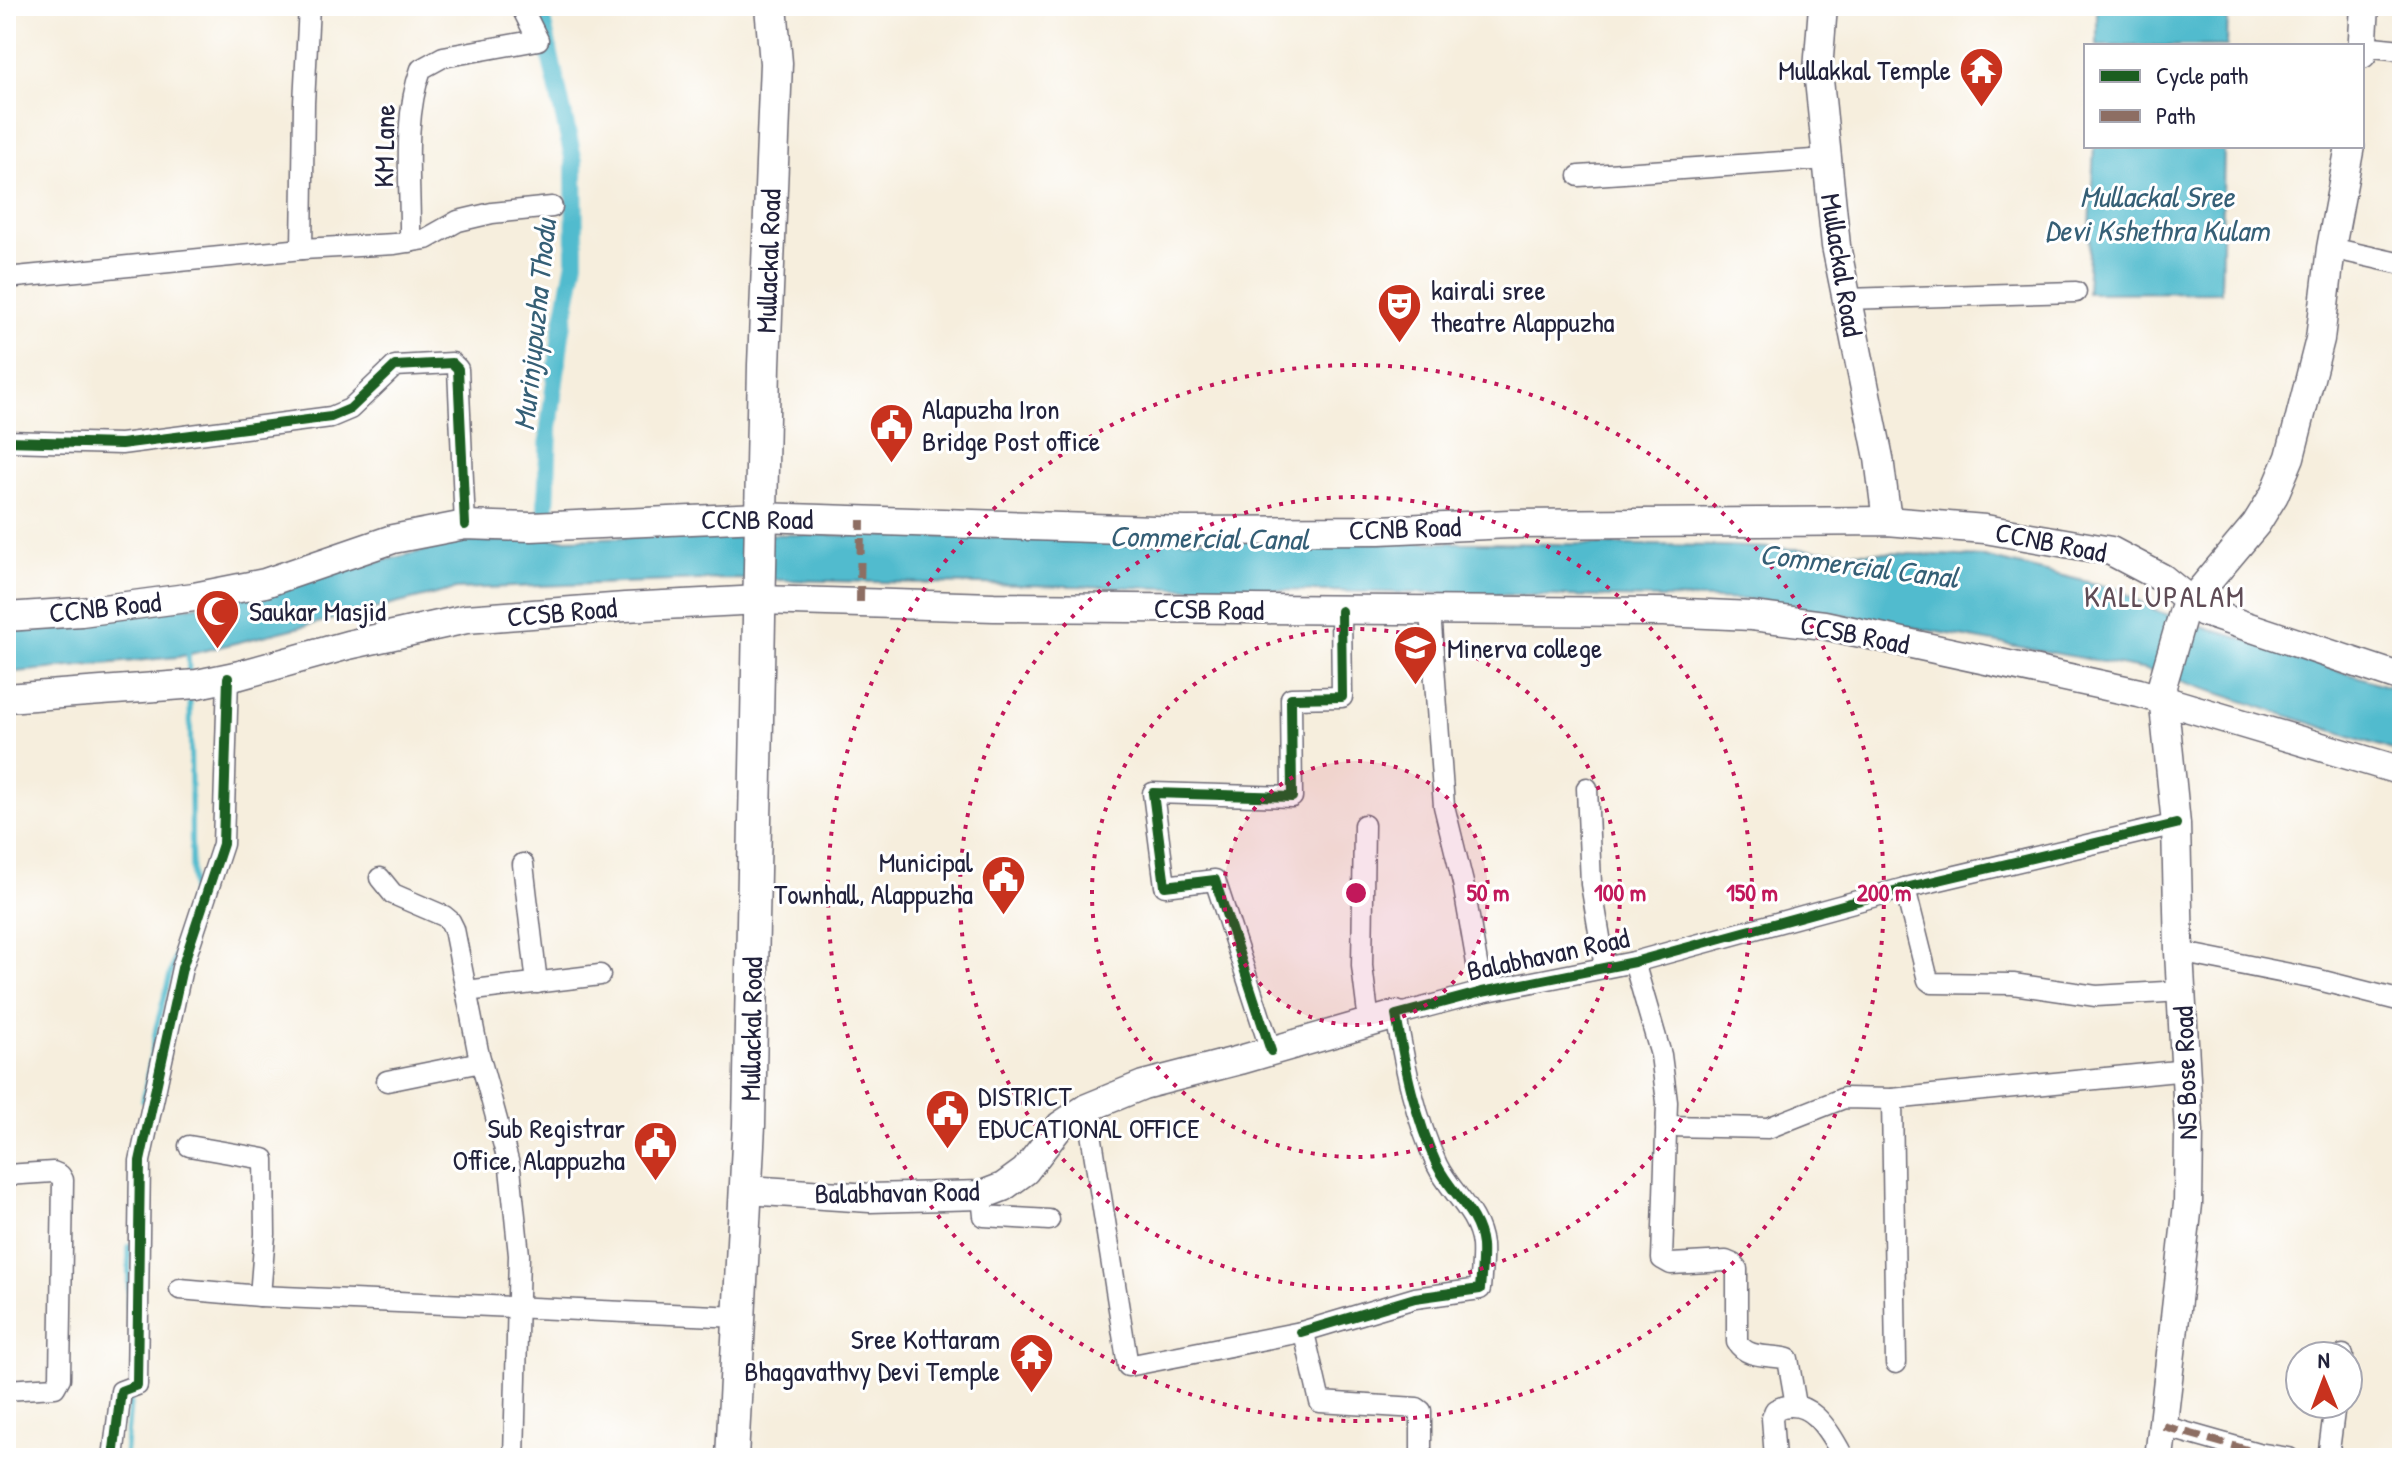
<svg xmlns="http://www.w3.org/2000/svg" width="2408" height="1464" font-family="'Patrick Hand',sans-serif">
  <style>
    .water { fill: #51bbce; stroke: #3a6e84; stroke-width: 2 }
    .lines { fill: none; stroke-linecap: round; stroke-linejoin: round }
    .stream { stroke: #51bbce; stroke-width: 5 }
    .canal { stroke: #51bbce; stroke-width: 18 }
    .minor-casing { stroke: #6c6974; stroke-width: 23 }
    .secondary-casing { stroke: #6c6974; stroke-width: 31 }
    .primary-casing { stroke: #6c6974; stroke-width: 35 }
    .minor { stroke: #fff; stroke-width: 20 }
    .secondary { stroke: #fff; stroke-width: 28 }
    .primary { stroke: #fff; stroke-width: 32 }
    .quiet { stroke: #8d6e63; stroke-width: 8; stroke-dasharray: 16 8; stroke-linecap: butt }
    .cycleway-casing { stroke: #fff; stroke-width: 15 }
    .cycleway { stroke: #1b5e20; stroke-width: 10 }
    .ring { fill: none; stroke: #c2185b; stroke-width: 4; stroke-dasharray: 4 8 }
    .labels { text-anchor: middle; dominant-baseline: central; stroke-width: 6; stroke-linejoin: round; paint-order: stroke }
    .poi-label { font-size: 28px; fill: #22223b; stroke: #fff; text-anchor: start }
    .street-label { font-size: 28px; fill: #22223b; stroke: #fff }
    .water-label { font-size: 30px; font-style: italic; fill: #355f76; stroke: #fff }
    .neighbourhood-label { font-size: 30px; letter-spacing: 2px; fill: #5f4c56; stroke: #fff }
    .centre { fill: #c2185b; stroke: #fff; stroke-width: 4 }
    .ring-label { font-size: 24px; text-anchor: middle; font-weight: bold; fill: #c2185b; stroke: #fff; stroke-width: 6; stroke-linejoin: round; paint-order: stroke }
  </style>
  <rect width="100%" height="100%" fill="#fff"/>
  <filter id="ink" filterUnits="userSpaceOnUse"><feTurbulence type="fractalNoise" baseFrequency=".0125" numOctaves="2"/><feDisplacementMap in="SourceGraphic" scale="16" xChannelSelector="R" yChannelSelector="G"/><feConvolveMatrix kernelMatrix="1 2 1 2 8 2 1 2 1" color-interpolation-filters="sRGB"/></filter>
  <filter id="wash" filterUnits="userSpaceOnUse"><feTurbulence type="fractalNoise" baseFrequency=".006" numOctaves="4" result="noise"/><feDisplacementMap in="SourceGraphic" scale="32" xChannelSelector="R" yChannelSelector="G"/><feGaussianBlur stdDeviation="1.8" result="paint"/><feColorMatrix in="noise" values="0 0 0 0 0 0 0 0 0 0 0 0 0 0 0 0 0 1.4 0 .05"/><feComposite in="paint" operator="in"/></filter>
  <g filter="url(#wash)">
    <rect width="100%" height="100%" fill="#f6eedd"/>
    <g class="water">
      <path d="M2097,6h131l-1,40h-130z"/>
      <path d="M2094,146h130l-3,146 -134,1z"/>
      <path d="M740,534l982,12 262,11 133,32 42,23 243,79v62l-255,-83 -385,-70 -1035,-21 -271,10 -278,68 -172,16v-43l194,-25 260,-63z"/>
    </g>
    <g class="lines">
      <g class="stream">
        <path d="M188,649l1,26"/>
        <path d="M143,1101l13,-73 36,-137 -2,-198"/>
        <path d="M128,1308l1,-62"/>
        <path d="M125,1458l6,-64"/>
      </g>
      <path class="canal" d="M532,6l11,18 31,138 1,99 -14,73 -12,94 -4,106"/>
    </g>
  </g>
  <g filter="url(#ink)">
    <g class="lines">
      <defs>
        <g id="minor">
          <path d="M2363,46l39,4"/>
          <path d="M1579,176l248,-17"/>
          <path d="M410,242c1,-56 -8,-121 11,-173l22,-12 95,-17 -17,-34"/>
          <path d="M2331,248l71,16"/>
          <path d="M302,249l2,-146 5,-97"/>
          <path d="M6,278l296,-29 93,-5 31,-5 32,-18 34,-8 60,-6"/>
          <path d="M1846,299l230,-7"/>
          <path d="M6,441l115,3 210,-27 19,-8 45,-43 57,-3 6,6 7,156"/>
          <path d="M1430,611l14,195 19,77 19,109"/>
          <path d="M1587,788l4,96 14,83"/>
          <path d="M1364,825l-2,141 7,56"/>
          <path d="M523,864l14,119"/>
          <path d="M380,878l13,16 51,22 6,5 4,8 24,122 32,117 9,87 -5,203"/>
          <path d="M1905,888l23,92 4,3 81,1 83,12 86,-5"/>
          <path d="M2179,952l136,27 87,22"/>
          <path d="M1634,962l27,93 6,47 -5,157 9,5 55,-3 7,3 4,5v73c11,18 34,12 51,17l8,46"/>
          <path d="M466,991l134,-16"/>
          <path d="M1271,1051l-56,-171 -50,6 -12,-93 139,4 -1,-99 51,-1 -1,-86"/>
          <path d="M387,1081l94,-19"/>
          <path d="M1087,1108l41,258 173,-34 4,5 15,65 97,6 4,3v47"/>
          <path d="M1666,1126l102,2 76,-30 48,1"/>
          <path d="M189,1146l75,13 1,75 -5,62"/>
          <path d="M6,1175l47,-3 7,3 3,5 -3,198 -5,9 -49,3"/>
          <path d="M982,1195l2,21 65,4"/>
          <path d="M180,1289l80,7 479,21"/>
          <path d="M1301,1332l114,-34 65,-9c1,-14 3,-30 2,-44 -3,-32 -32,-53 -45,-80 -22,-48 -32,-98 -41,-150l86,-23 152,-30 271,-74 271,-64"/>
          <path d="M2342,1356l1,-1"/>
          <path d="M1896,1363l-4,-264 295,-29"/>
          <path d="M2163,1426l95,27 31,5"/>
          <path d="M113,1458l8,-67 16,-6 3,-224 42,-193 41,-124 5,-166"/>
          <path d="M1775,1458l-3,-40 3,-8c35,-17 55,23 69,48"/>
          <path d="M2328,1458l7,-54"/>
        </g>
        <g id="secondary">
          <path d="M1823,6l-5,64 18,176 43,212 8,63"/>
          <path d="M2362,54l3,-48"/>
          <path d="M6,617l75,-5 113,-15 71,-14 128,-44 72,-14 66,2 229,-10 425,14 195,-1 129,-6 378,-3 98,8 126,22 51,27 42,34 198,66"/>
          <path d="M6,698l191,-14 43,-9 108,-30 118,-26 159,-12 135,-7 234,7 669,5 89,4 72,9 315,68 263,78"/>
          <path d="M747,1190l123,8 112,-3 21,-8 22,-16 35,-45 27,-18 56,-23 97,-25 156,-45"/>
          <path d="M2159,1458l29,-254 1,-71 -10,-181 -3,-128 -14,-138 22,-76 72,-86 18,-29 16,-38 30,-118 11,-91 19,-102"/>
        </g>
        <path id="primary" d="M732,1458l17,-333 15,-760 12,-302 -5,-57"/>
      </defs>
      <use href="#minor" class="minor-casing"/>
      <use href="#secondary" class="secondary-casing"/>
      <use href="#primary" class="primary-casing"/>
      <use href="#minor" class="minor"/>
      <use href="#secondary" class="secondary"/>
      <use href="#primary" class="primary"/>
      <g class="quiet">
        <path d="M860,602l1,-82"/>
        <path d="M2163,1426l95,27 31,5"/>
      </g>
      <defs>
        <g id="cycleway">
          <path d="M6,441l115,3 210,-27 19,-8 45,-43 57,-3 6,6 7,156"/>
          <path d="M1271,1051l-56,-171 -50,6 -12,-93 139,4 -1,-99 51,-1 -1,-86"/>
          <path d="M1301,1332l114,-34 65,-9c1,-14 3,-30 2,-44 -3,-32 -32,-53 -45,-80 -22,-48 -32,-98 -41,-150l86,-23 152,-30 271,-74 271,-64"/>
          <path d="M113,1458l8,-67 16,-6 3,-224 42,-193 41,-124 5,-166"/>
        </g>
      </defs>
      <use href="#cycleway" class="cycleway-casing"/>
      <use href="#cycleway" class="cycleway"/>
    </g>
  </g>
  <circle cx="1356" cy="893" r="132" fill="#c2185b" fill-opacity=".12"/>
  <g class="ring">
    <circle cx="1356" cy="893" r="132"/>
    <circle cx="1356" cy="893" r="264"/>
    <circle cx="1356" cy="893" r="396"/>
    <circle cx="1356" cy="893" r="528"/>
  </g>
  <defs>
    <symbol id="temple-pin" viewBox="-11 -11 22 30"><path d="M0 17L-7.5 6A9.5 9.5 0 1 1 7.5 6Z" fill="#c8321e" stroke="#fff"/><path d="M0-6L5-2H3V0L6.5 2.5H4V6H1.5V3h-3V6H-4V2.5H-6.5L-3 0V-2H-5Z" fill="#fff"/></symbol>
    <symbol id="theatre-pin" viewBox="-11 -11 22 30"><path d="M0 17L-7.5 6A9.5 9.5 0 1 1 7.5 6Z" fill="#c8321e" stroke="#fff"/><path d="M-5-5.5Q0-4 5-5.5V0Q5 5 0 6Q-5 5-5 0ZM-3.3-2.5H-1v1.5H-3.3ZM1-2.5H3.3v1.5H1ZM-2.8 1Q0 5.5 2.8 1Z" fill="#fff"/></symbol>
    <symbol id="civic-pin" viewBox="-11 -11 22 30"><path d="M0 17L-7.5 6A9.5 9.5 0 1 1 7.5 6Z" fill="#c8321e" stroke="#fff"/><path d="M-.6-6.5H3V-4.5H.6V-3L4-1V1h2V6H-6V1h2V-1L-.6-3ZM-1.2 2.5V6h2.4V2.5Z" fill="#fff"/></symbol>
    <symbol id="mosque-pin" viewBox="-11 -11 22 30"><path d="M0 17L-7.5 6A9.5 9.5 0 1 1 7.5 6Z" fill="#c8321e" stroke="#fff"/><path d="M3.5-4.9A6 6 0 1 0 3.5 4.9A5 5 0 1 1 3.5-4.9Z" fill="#fff"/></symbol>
    <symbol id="university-pin" viewBox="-11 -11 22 30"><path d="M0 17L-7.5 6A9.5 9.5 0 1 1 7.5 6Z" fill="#c8321e" stroke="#fff"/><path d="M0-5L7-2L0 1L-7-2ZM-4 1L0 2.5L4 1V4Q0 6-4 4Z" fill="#fff"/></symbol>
  </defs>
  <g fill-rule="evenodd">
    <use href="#temple-pin" x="1956" y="44" width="51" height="69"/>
    <use href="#theatre-pin" x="1374" y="280" width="51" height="69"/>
    <use href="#civic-pin" x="866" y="400" width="51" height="69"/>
    <use href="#mosque-pin" x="192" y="586" width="51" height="69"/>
    <use href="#university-pin" x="1390" y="622" width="51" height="69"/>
    <use href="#civic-pin" x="978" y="852" width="51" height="69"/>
    <use href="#civic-pin" x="922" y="1086" width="51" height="69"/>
    <use href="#civic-pin" x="630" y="1118" width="51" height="69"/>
    <use href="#temple-pin" x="1006" y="1330" width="51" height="69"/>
  </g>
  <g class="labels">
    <g class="poi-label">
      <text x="1951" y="70" text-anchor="end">Mullakkal Temple</text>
      <text x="1431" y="290">kairali sree<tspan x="1431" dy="32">theatre Alappuzha</tspan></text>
      <text x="922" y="409">Alapuzha Iron<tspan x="922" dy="32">Bridge Post office</tspan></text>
      <text x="249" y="611">Saukar Masjid</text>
      <text x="1447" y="648">Minerva college</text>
      <text x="973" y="862" text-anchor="end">Municipal<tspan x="973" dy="32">Townhall, Alappuzha</tspan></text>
      <text x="978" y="1096">DISTRICT<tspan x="978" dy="32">EDUCATIONAL OFFICE</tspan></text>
      <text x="625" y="1128" text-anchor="end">Sub Registrar<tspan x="625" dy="32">Office, Alappuzha</tspan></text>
      <text x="1000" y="1339" text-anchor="end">Sree Kottaram<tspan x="1000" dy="32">Bhagavathvy Devi Temple</tspan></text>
    </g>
    <g class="street-label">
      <text transform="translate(384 146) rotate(-89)">KM Lane</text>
      <text transform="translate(768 261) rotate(-88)">Mullackal Road</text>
      <text transform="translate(1842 265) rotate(81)">Mullackal Road</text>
      <text x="757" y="519">CCNB Road</text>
      <text transform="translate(1405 528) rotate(-2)">CCNB Road</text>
      <text transform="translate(2051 542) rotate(11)">CCNB Road</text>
      <text transform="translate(105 607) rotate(-6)">CCNB Road</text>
      <text transform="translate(1209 609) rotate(1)">CCSB Road</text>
      <text transform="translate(562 612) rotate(-5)">CCSB Road</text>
      <text transform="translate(1855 634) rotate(11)">CCSB Road</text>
      <text transform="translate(1548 954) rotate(-12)">Balabhavan Road</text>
      <text transform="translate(751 1029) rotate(-89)">Mullackal Road</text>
      <text transform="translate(2185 1073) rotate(-92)">NS Bose Road</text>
      <text transform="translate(897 1192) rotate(-1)">Balabhavan Road</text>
    </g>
    <g class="water-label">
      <text x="2157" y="196">Mullackal Sree<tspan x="2157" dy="34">Devi Kshethra Kulam</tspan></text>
      <text transform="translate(534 325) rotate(-84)">Murinjupuzha Thodu</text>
      <text transform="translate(1209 537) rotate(1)">Commercial Canal</text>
      <text transform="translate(1859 565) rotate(7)">Commercial Canal</text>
    </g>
    <g class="neighbourhood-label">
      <text x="2165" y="596">KALLUPALAM</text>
    </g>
  </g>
  <circle cx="1356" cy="893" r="12" class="centre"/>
  <g class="ring-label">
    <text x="1488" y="901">50 m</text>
    <text x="1620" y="901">100 m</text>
    <text x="1752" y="901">150 m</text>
    <text x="1884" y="901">200 m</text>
  </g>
  <rect width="2408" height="1464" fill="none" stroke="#fff" stroke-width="32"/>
  <rect x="2084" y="44" width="280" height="104" fill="#ffffff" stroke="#a7a7b1" stroke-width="2"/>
  <rect x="2100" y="70" width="40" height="12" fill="#1b5e20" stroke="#a7a7b1" stroke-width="2"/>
  <text x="2156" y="84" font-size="24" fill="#22223b">Cycle path</text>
  <rect x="2100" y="110" width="40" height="12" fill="#8d6e63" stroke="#a7a7b1" stroke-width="2"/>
  <text x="2156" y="124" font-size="24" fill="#22223b">Path</text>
  <g transform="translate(2324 1380) rotate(359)"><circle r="38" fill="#ffffff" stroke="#a7a7b1" stroke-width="2"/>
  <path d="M0-6L14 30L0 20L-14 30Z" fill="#c8321e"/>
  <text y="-12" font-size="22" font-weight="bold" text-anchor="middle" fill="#22223b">N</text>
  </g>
</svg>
